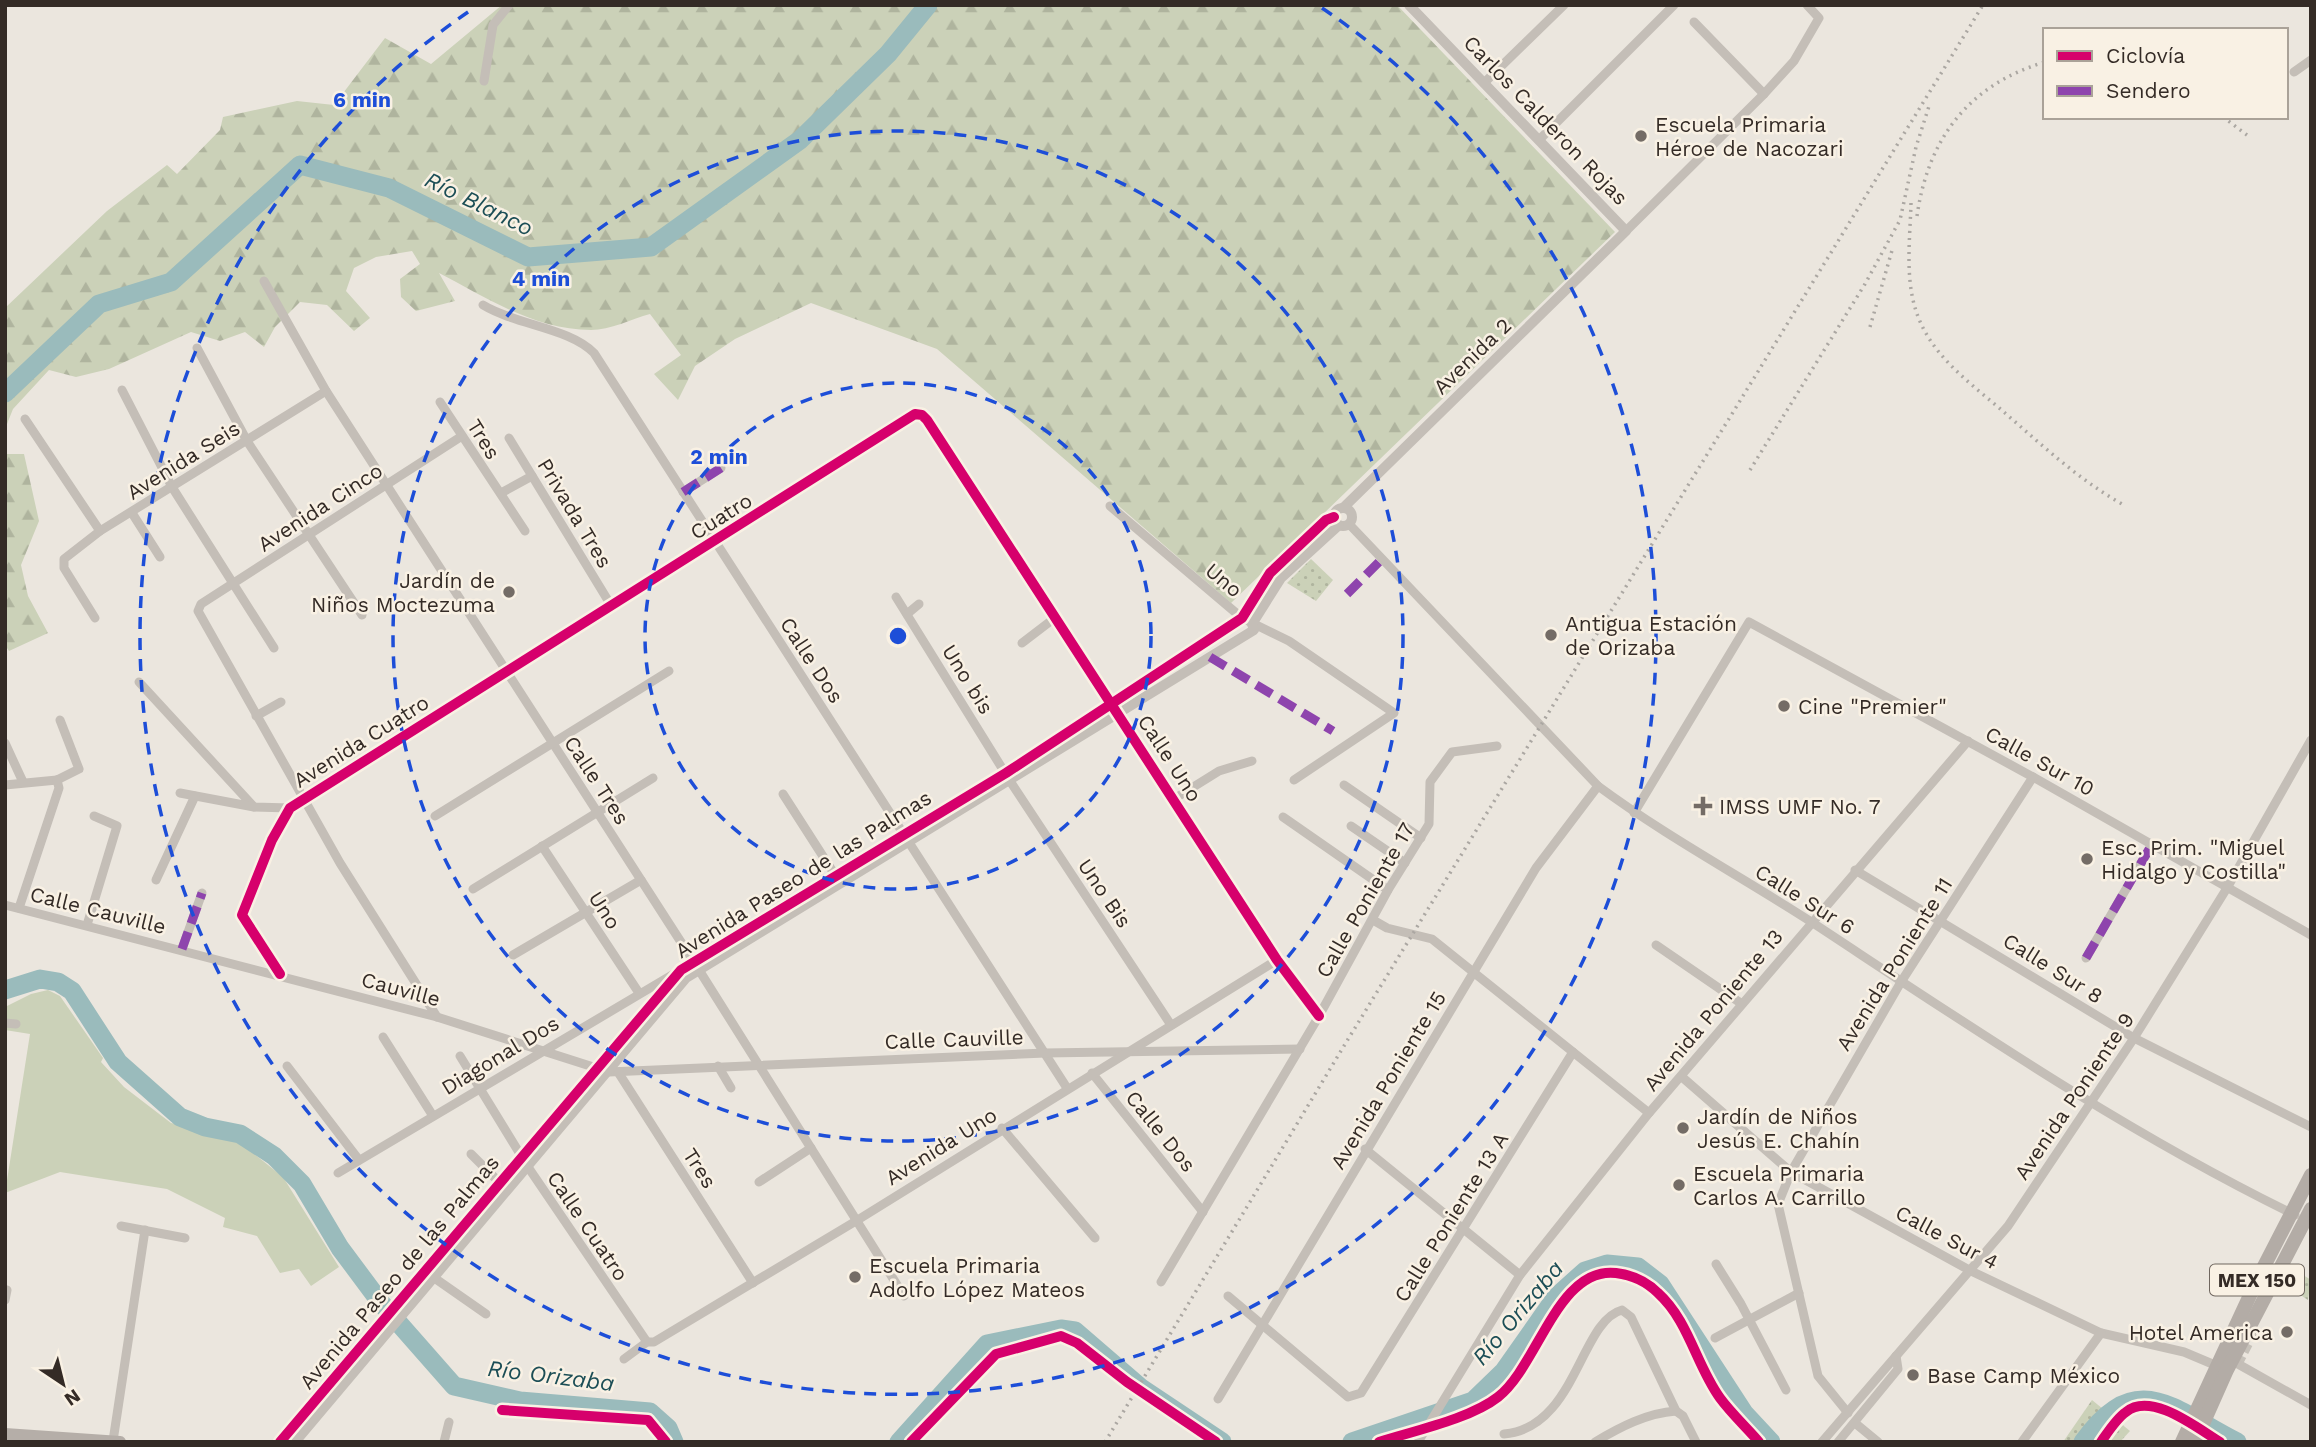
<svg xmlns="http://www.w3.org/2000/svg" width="2316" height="1447" font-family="'Work Sans',sans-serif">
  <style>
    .green { fill: #cbd1b8 }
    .forest { fill: url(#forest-firs) }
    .park { fill: url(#park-dots) }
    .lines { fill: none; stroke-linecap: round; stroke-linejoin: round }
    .river { stroke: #9abbbc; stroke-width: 19 }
    .minor-tunnel { stroke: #c6c1b9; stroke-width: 9; stroke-dasharray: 9 4.5; stroke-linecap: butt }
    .minor { stroke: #c4beb7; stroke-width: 9 }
    .tertiary { stroke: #c4beb7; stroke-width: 10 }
    .secondary { stroke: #b5aea8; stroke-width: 12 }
    .primary { stroke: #b3aca6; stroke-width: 14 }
    .rail { stroke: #aba7a2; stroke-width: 3.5; stroke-dasharray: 2 5; stroke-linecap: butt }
    .quiet { stroke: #8e44ad; stroke-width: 9; stroke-dasharray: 18 9; stroke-linecap: butt }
    .cycleway-casing { stroke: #f9f1e4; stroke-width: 15 }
    .cycleway { stroke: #d6006c; stroke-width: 10 }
    .ring { fill: none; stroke: #1d4ed8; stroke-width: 3.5; stroke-dasharray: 12 9 }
    .poi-dot { fill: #746c66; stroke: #f9f1e4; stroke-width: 2.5 }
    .labels { text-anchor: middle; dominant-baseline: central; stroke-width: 5; stroke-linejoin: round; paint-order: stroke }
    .shield { fill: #f9f1e4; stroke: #6f665f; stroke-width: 2 }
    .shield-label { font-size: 19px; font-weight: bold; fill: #342b26 }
    .street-label { font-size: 21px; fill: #342b26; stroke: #f9f1e4 }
    .poi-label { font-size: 21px; fill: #342b26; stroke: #f9f1e4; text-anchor: start }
    .water-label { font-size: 23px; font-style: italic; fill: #1c4e56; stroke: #f9f1e4 }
    .centre { fill: #1d4ed8; stroke: #f9f1e4; stroke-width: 3.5 }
    .ring-label { font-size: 21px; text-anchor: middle; font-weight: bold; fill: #1d4ed8; stroke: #f9f1e4; stroke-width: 5; stroke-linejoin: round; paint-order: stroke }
  </style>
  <defs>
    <pattern id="forest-firs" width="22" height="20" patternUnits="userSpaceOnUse" patternTransform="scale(1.75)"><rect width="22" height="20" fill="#cbd1b8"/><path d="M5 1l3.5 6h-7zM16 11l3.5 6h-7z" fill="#afb49e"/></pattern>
    <pattern id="park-dots" width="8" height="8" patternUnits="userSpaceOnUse" patternTransform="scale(1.75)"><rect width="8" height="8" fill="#cbd1b8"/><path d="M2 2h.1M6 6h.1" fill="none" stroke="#afb49e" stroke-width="1.8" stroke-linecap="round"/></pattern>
  </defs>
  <rect width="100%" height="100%" fill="#ebe6de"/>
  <path class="green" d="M48,990l12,6 43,62 -2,4 23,25 47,36 62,14 50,40 56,90 -28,19 -12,-17 -19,4 -23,-37 -34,-9 2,-9 -58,-29 -107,-17 -55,21 25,-159 -25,-4v-23l26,-13z"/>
  <g class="forest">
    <path d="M502,5h895l218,227 -384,371 -294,-254 -126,-46 -76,36 -40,27 -17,34 -24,-26 27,-19 -31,-41c-18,5 -40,16 -59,16 -56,0 -104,-32 -152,-57l16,28 -39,10 -15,-14 -1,-18 20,-15 -8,-13 -36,6 -22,11 -8,23 24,27 -16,13 -27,-26 -27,-3 -25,25 -11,20 -19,-15 -25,9 -29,-9 -82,37 -33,8 -27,-7 -36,39 -8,20v-121l102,-97 60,-46 10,9 43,-44 3,-13 74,-16 37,4 51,-67 46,26z"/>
    <path d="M5,454h19l15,67 -18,44 7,31 20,37 -39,18 -4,-6z"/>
  </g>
  <g class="park">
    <path d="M1311,559l22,21 -17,21 -29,-18z"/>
    <path d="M2289,1266l22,14 -3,20 -29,-19z"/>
    <path d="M2092,1400l38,31 -10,11h-57z"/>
  </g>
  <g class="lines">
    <g class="river">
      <path d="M5,393l94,-89 72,-22 129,-117 89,23 139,69 123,-10 149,-107 88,-86 40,-49"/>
      <path d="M5,990l35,-11 18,3 14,9 46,71 62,55 25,10 35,7 34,22 28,28 38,64 41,55 73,83 66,15 130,11 18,16 6,14"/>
      <path d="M899,1442l88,-98 74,-15 14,2 66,57 81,54"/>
      <path d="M1352,1442l121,-41 31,-30 52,-74 29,-26 22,-7 31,3 22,17 84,129 27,29"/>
      <path d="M2083,1442c54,-75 89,-33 154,0"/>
    </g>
    <path class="minor-tunnel" d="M2238,1364l19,-37"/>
    <g class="minor">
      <path d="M1694,22l70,72"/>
      <path d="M2294,72l17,-12"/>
      <path d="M484,81l9,-56 16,-20"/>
      <path d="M1484,83l80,-78"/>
      <path d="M1539,140l135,-135"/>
      <path d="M1626,231l138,-137 30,-33 25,-43 -12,-13"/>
      <path d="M264,281l62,110 373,579 205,326"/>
      <path d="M483,305c33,20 87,23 111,48l473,735"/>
      <path d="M197,348l50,93 115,174"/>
      <path d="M122,390l50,97 102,161"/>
      <path d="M440,402l85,129"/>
      <path d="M25,419l75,112"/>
      <path d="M509,438l103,169"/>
      <path d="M683,492l38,-24"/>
      <path d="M501,493l31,-17"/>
      <path d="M1110,506l132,112 47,23 105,72 -100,67"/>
      <path d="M132,513l28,44"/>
      <path d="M1349,524l249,262c69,51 144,91 215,137 158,104 312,209 482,292"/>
      <path d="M896,597l114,184 161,244"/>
      <path d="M907,614l12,-10"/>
      <path d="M95,618l-31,-50v-9l36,-28 226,-140"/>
      <path d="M1022,643l34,-26"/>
      <path d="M139,682l115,125"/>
      <path d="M256,716l25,-14"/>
      <path d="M5,743l18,39"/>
      <path d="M57,780l22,-11 -19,-49"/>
      <path d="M5,785l52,-5"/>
      <path d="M1344,785l77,53"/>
      <path d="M180,793l74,14 36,1"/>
      <path d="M783,794l52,81"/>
      <path d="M1174,799l45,-28 33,-10"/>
      <path d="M1634,813l115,-191 284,155 278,158"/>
      <path d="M435,816l234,-145"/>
      <path d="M1283,817l105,73"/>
      <path d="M1351,826l54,37"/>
      <path d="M542,846l97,147"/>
      <path d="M1855,870l279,168 177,89"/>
      <path d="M156,880l39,-84"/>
      <path d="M473,889l180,-111"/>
      <path d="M5,905l432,112 172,55 436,-19 255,-4"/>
      <path d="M19,908l40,-120 -2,-8"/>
      <path d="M1373,920l14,8 45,11 217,174"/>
      <path d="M87,925l30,-99 -23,-10"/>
      <path d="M1656,945l86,59"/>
      <path d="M182,949l20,-56"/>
      <path d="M513,955l128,-75"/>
      <path d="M2086,958l65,-112"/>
      <path d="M280,974l-38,-59 30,-75 18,-32 625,-394 7,1 5,5 350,540 42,56"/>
      <path d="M437,1017l-97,-154 -142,-252 3,-7 261,-168"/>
      <path d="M5,1023l11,1"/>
      <path d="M383,1037l50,79"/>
      <path d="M460,1056l68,111 119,175"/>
      <path d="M287,1066l72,94"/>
      <path d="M718,1066l13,22"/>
      <path d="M618,1072l135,211"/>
      <path d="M1092,1073l111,139"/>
      <path d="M1682,1077l109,95 180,99 130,62 83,19 38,16"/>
      <path d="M1002,1128l93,110"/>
      <path d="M1365,1149l155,126"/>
      <path d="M471,1154l29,29"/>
      <path d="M338,1173l339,-201"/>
      <path d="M759,1182l52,-34"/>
      <path d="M121,1226l64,12"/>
      <path d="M1716,1264l25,40 45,86"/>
      <path d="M433,1277l53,37"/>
      <path d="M1161,1282l158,-266 69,-126 41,-66 1,-42 22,-30 45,-6"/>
      <path d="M1228,1296l120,101 13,-4 212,-341"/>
      <path d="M5,1300l2,-10"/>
      <path d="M1715,1338l84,-45"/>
      <path d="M624,1359l23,-17h7l202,-121 421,-261"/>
      <path d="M2238,1364l73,41"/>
      <path d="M1218,1399l318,-531 62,-82"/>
      <path d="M1848,1413l-30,-37 -40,-172 13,-32 110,-190 132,-205"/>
      <path d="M1855,1423l23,19"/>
      <path d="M1504,1434c72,-6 76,-113 118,-124l9,7 45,94 7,5 13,26"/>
      <path d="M113,1441l32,-211"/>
      <path d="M444,1442l5,-20"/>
      <path d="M1418,1442l102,-167 129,-162 319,-372"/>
      <path d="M1595,1442c25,-15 52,-29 81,-31"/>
      <path d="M1822,1442l186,-216 126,-188 93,-150 84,-148"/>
      <path d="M1838,1442l60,-73 -2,-13"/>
      <path d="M2022,1442l79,-109"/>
    </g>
    <g class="tertiary">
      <path d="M1344,507l282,-276 -217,-226"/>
      <circle cx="1343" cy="517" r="9"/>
      <path d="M280,1442l401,-472 325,-197 236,-155 28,-45 56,-53 8,-3"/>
      <path d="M295,1442l391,-464 568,-348 -2,-6 29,-46 58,-53"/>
    </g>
    <path class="secondary" d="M5,1434l115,8"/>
    <g class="primary">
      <path d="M2182,1442l76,-164 53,-103"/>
      <path d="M2195,1442l32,-72 84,-161"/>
    </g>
    <g class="rail">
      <path d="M2223,117l28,21"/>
      <path d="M1911,203c-1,38 -7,80 8,116 16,40 54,66 86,94 38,33 73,66 117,91"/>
      <path d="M1917,216c11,-77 51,-131 128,-154"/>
      <path d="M1870,327l23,-80"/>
      <path d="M1750,470l115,-186 35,-64 16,-73 14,-44"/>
      <path d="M1105,1442l245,-406 633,-1031"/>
    </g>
    <g class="quiet">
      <path d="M683,492l38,-24"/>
      <path d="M1347,594l34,-34"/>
      <path d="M1210,657l123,74"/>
      <path d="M182,949l20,-56"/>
      <path d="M2086,958l65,-112"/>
    </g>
    <defs>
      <g id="cycleway">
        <path d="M280,974l-38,-59 30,-75 18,-32 625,-394 7,1 5,5 350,540 42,56"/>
        <path d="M502,1410l146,10 18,22"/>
        <path d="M280,1442l401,-472 325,-197 236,-155 28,-45 56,-53 8,-3"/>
        <path d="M911,1442l85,-88 65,-18 16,7 50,39 89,60"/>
        <path d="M1379,1442c34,-11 91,-23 119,-45 40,-31 60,-131 118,-124 17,2 30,8 42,20 31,28 38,72 62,105 11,15 26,29 39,44"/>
        <path d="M2101,1442c7,-10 15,-23 25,-30 25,-21 71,16 94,30"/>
      </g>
    </defs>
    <use href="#cycleway" class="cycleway-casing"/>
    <use href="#cycleway" class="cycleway"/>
  </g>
  <g class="ring">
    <circle cx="898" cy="636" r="253"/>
    <circle cx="898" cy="636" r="505"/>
    <path d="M1322 8A758 758 0 1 1 474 8"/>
  </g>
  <g class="poi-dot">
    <circle cx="1641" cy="136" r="7"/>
    <circle cx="509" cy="592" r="7"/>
    <circle cx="1551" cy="635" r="7"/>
    <circle cx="1784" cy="706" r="7"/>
    <path d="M1699.5 795.5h7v7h7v7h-7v7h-7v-7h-7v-7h7z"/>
    <circle cx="2087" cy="859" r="7"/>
    <circle cx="1683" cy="1128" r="7"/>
    <circle cx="1679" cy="1185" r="7"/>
    <circle cx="855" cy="1277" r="7"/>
    <circle cx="2287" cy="1332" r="7"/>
    <circle cx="1913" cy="1375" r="7"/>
  </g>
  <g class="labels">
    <rect class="shield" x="2210" y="1264.5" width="94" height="31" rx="5"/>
    <g class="shield-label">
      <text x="2257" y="1280">MEX 150</text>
    </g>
    <g class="street-label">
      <text transform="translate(1546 120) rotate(46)">Carlos Calderon Rojas</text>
      <text transform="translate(1472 356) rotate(-44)">Avenida 2</text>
      <text transform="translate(484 439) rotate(58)">Tres</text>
      <text transform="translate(183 460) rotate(-32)">Avenida Seis</text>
      <text transform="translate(320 507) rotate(-33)">Avenida Cinco</text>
      <text transform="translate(575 513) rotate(59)">Privada Tres</text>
      <text transform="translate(721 516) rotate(-32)">Cuatro</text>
      <text transform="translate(1224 580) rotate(40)">Uno</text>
      <text transform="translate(812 660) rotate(57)">Calle Dos</text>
      <text transform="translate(968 679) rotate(58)">Uno bis</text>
      <text transform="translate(361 741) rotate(-32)">Avenida Cuatro</text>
      <text transform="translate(1170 758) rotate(57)">Calle Uno</text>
      <text transform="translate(2040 761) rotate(29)">Calle Sur 10</text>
      <text transform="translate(597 780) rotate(57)">Calle Tres</text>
      <text transform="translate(803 874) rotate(-32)">Avenida Paseo de las Palmas</text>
      <text transform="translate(1105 893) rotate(56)">Uno Bis</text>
      <text transform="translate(1805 899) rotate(32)">Calle Sur 6</text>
      <text transform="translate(1365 900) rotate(-60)">Calle Poniente 17</text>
      <text transform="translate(98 910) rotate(14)">Calle Cauville</text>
      <text transform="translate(605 910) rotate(57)">Uno</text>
      <text transform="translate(1894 964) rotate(-58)">Avenida Poniente 11</text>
      <text transform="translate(2053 968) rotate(32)">Calle Sur 8</text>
      <text transform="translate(401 989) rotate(15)">Cauville</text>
      <text transform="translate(1713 1010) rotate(-50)">Avenida Poniente 13</text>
      <text transform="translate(954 1039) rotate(-2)">Calle Cauville</text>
      <text transform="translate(500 1055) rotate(-31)">Diagonal Dos</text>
      <text transform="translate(1388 1080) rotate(-59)">Avenida Poniente 15</text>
      <text transform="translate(2074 1096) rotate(-56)">Avenida Poniente 9</text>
      <text transform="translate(1161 1131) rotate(51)">Calle Dos</text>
      <text transform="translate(941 1146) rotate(-32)">Avenida Uno</text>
      <text transform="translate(700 1168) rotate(57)">Tres</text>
      <text transform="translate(1451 1217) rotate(-58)">Calle Poniente 13 A</text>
      <text transform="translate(588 1226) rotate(56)">Calle Cuatro</text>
      <text transform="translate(1947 1237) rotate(28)">Calle Sur 4</text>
      <text transform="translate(399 1272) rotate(-50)">Avenida Paseo de las Palmas</text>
    </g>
    <g class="poi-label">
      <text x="1655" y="124">Escuela Primaria<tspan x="1655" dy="24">Héroe de Nacozari</tspan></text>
      <text x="495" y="580" text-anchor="end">Jardín de<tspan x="495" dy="24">Niños Moctezuma</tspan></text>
      <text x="1565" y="623">Antigua Estación<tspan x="1565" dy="24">de Orizaba</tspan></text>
      <text x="1798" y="706">Cine "Premier"</text>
      <text x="1719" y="806">IMSS UMF No. 7</text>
      <text x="2101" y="847">Esc. Prim. "Miguel<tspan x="2101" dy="24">Hidalgo y Costilla"</tspan></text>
      <text x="1697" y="1116">Jardín de Niños<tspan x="1697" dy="24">Jesús E. Chahín</tspan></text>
      <text x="1693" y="1173">Escuela Primaria<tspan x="1693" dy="24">Carlos A. Carrillo</tspan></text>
      <text x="869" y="1265">Escuela Primaria<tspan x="869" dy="24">Adolfo López Mateos</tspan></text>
      <text x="2273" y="1332" text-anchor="end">Hotel America</text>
      <text x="1927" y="1375">Base Camp México</text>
    </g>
    <g class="water-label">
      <text transform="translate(479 204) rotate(26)">Río Blanco</text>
      <text transform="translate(1518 1313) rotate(-50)">Río Orizaba</text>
      <text transform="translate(551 1376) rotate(7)">Río Orizaba</text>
    </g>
  </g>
  <circle cx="898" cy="636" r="10" class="centre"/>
  <g class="ring-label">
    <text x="362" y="107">6 min</text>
    <text x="541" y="286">4 min</text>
    <text x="719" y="464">2 min</text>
  </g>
  <rect width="2316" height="1447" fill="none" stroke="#342b26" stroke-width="14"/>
  <rect x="2043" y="28" width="245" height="91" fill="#f9f1e4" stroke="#aaa298" stroke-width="2"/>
  <rect x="2057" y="51" width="35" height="10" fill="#d6006c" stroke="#aaa298" stroke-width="2"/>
  <text x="2106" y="63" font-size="21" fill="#342b26">Ciclovía</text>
  <rect x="2057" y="86" width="35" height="10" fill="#8e44ad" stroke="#aaa298" stroke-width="2"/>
  <text x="2106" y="98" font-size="21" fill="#342b26">Sendero</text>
  <g transform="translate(63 1384) rotate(145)" stroke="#f9f1e4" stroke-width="5" paint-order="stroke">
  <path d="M0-5L12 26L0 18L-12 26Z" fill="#342b26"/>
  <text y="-10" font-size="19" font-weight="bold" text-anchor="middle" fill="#342b26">N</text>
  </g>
</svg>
